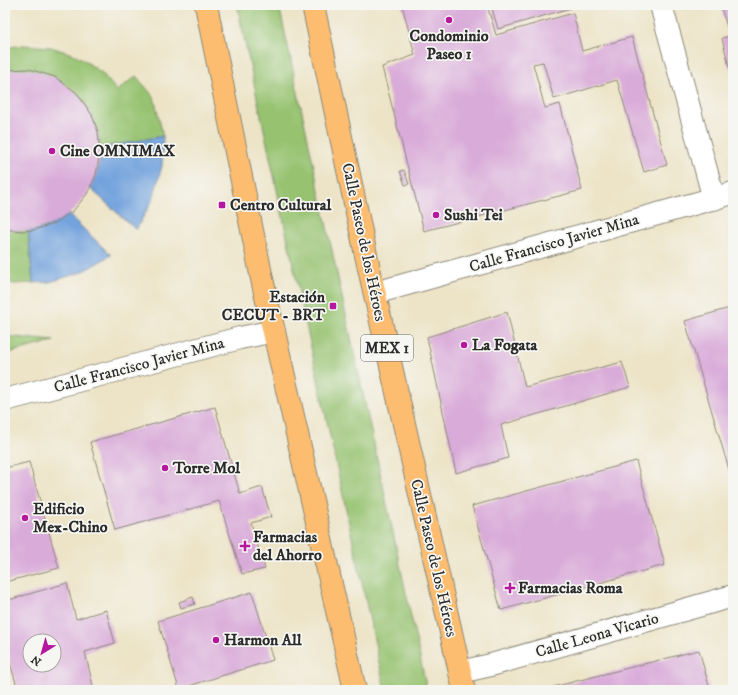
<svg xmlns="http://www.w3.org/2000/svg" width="738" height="695" font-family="'IM FELL DW Pica',serif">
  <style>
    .green { fill: #97c371; stroke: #61774e }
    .water { fill: #73a3dd; stroke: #4f6784 }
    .building { fill: #d9abd9; fill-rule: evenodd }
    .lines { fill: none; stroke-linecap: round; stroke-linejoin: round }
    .minor-casing { stroke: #8c8879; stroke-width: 24 }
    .major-casing { stroke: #8c8879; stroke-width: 24 }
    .minor { stroke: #fff; stroke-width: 22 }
    .major { stroke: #fcbd6f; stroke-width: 22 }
    .poi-dot { fill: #b5179e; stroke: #f6f6f2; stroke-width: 1.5 }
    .labels { text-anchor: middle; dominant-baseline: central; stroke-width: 3.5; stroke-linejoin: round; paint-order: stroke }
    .shield { fill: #f6f6f2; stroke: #686867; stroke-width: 1 }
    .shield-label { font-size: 15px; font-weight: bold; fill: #2b2b2b }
    .poi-label { font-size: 16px; font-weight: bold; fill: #2b2b2b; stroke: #f6f6f2; text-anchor: start }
    .street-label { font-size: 16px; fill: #2b2b2b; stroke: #f6f6f2 }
  </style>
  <rect width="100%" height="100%" fill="#f6f6f2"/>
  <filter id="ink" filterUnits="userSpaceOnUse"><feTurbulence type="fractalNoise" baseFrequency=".025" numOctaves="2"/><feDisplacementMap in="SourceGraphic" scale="8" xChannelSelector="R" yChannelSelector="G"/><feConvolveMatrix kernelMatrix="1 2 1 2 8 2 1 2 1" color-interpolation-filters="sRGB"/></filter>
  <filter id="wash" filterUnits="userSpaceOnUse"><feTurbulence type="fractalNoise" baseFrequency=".012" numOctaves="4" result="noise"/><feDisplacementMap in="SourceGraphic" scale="16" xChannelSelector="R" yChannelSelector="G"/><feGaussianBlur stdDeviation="0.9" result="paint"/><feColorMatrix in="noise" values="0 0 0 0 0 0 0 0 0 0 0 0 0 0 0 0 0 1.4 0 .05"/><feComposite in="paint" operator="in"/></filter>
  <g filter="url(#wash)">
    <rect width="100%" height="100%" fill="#ede4c7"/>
    <g class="green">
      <path d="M237,5h42l148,685h-42z"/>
      <path d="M23,45l28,2 27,9 24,17 15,18 19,-15 18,21 9,39 -63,12 -2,-16 -6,-17 -15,-22 -72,-23v-22z"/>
      <path d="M5,229l16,2 7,-1 5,53 -18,1 -10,-2z"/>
      <path d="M5,336l49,5 -49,13z"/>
    </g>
    <g class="water">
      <path d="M163,136l-1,30 -9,33 -17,31 -46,-42c6,-12 12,-26 10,-40z"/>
      <path d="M68,214l43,41 -29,17 -32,10 -17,1 -5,-52c15,-1 28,-8 40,-17z"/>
    </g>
    <g id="blocks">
      <g class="building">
        <path d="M402,5h85l9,30 77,-22 9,38 50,-14 35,128 -23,7 -27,-92 -63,19 -11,-37 -10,2 12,44 15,-4 22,86 -158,41 -42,-164 33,-12z"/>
        <path d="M491,5h90l-83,24z"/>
        <path d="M720,5h13v64l-4,-2 -7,-29 8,-2z"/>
        <path d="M29,69l26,8 22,16 15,22 6,17 2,21 -4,22 -6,13 -3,6 -14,17 -18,12 -21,7 -13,1 -16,-2v-159z"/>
        <path d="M404,170l5,14 -4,1 -5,-14z"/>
        <path d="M733,307v176l-48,-162z"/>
        <path d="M507,312l18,75 97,-25 8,25 -129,38 7,33 -52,15 -29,-136z"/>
        <path d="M215,407l25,87 22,-7 9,30 -20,6 14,46 -23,5 -23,-73 -104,29 -25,-88z"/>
        <path d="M636,461l29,104 -164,45 -29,-104z"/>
        <path d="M29,462l30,106 -54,14v-114z"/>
        <path d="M67,583l9,36 30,-9 9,33 -30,9 9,38h-76l-13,-44v-45zM30,641h24v24h-24z"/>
        <path d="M252,592l21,68 -94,29 -21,-68z"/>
        <path d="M193,597l2,7 -14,4 -2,-6z"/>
        <path d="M699,650l11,40h-165v-1z"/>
      </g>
    </g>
  </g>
  <g filter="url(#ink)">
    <use href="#blocks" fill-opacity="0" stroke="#8c8879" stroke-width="1"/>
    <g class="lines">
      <defs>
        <g id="minor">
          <path d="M661,5l53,194"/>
          <path d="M375,293l358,-100"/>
          <path d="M5,400l235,-62 34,-7"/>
          <path d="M460,672l31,-7 242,-69"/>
        </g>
        <g id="major">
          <path d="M206,5l56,274 93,411"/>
          <path d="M313,5l53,250 98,435"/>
        </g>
      </defs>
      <use href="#minor" class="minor-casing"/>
      <use href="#major" class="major-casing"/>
      <use href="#minor" class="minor"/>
      <use href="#major" class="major"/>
    </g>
  </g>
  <g class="poi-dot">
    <circle cx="449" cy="20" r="4"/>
    <circle cx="52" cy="151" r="4"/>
    <rect x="218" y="201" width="8" height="8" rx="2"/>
    <circle cx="436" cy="215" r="4"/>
    <rect x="329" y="302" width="8" height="8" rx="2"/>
    <circle cx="464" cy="345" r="4"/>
    <circle cx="165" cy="468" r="4"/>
    <circle cx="25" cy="518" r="4"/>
    <path d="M243 540h4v4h4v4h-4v4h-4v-4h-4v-4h4z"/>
    <path d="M508 582h4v4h4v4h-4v4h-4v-4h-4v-4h4z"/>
    <circle cx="216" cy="640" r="4"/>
  </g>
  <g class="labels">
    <rect class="shield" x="361" y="335" width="52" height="26" rx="3"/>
    <g class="shield-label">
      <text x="387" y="348">MEX 1</text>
    </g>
    <g class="poi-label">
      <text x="449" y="36" text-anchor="middle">Condominio<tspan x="449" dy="18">Paseo 1</tspan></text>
      <text x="60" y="151">Cine OMNIMAX</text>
      <text x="230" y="205">Centro Cultural</text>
      <text x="444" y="215">Sushi Tei</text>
      <text x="325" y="297" text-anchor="end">Estación<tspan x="325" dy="18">CECUT - BRT</tspan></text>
      <text x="472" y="345">La Fogata</text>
      <text x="173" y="468">Torre Mol</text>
      <text x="33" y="509">Edificio<tspan x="33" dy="18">Mex-Chino</tspan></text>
      <text x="253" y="537">Farmacias<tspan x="253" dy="18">del Ahorro</tspan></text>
      <text x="518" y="588">Farmacias Roma</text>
      <text x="224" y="640">Harmon All</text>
    </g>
    <g class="street-label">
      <text transform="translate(364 242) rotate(78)">Calle Paseo de los Héroes</text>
      <text transform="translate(554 243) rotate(-16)">Calle Francisco Javier Mina</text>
      <text transform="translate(139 365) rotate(-15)">Calle Francisco Javier Mina</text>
      <text transform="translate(434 558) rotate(77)">Calle Paseo de los Héroes</text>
      <text transform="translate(597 635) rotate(-16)">Calle Leona Vicario</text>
    </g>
  </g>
  <rect width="738" height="695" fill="none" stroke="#f6f6f2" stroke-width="20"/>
  <g transform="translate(42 653) rotate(217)"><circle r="19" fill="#f6f6f2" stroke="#a5a5a2"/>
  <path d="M0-3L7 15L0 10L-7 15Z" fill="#b5179e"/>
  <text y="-6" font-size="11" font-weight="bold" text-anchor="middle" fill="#2b2b2b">N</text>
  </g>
</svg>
